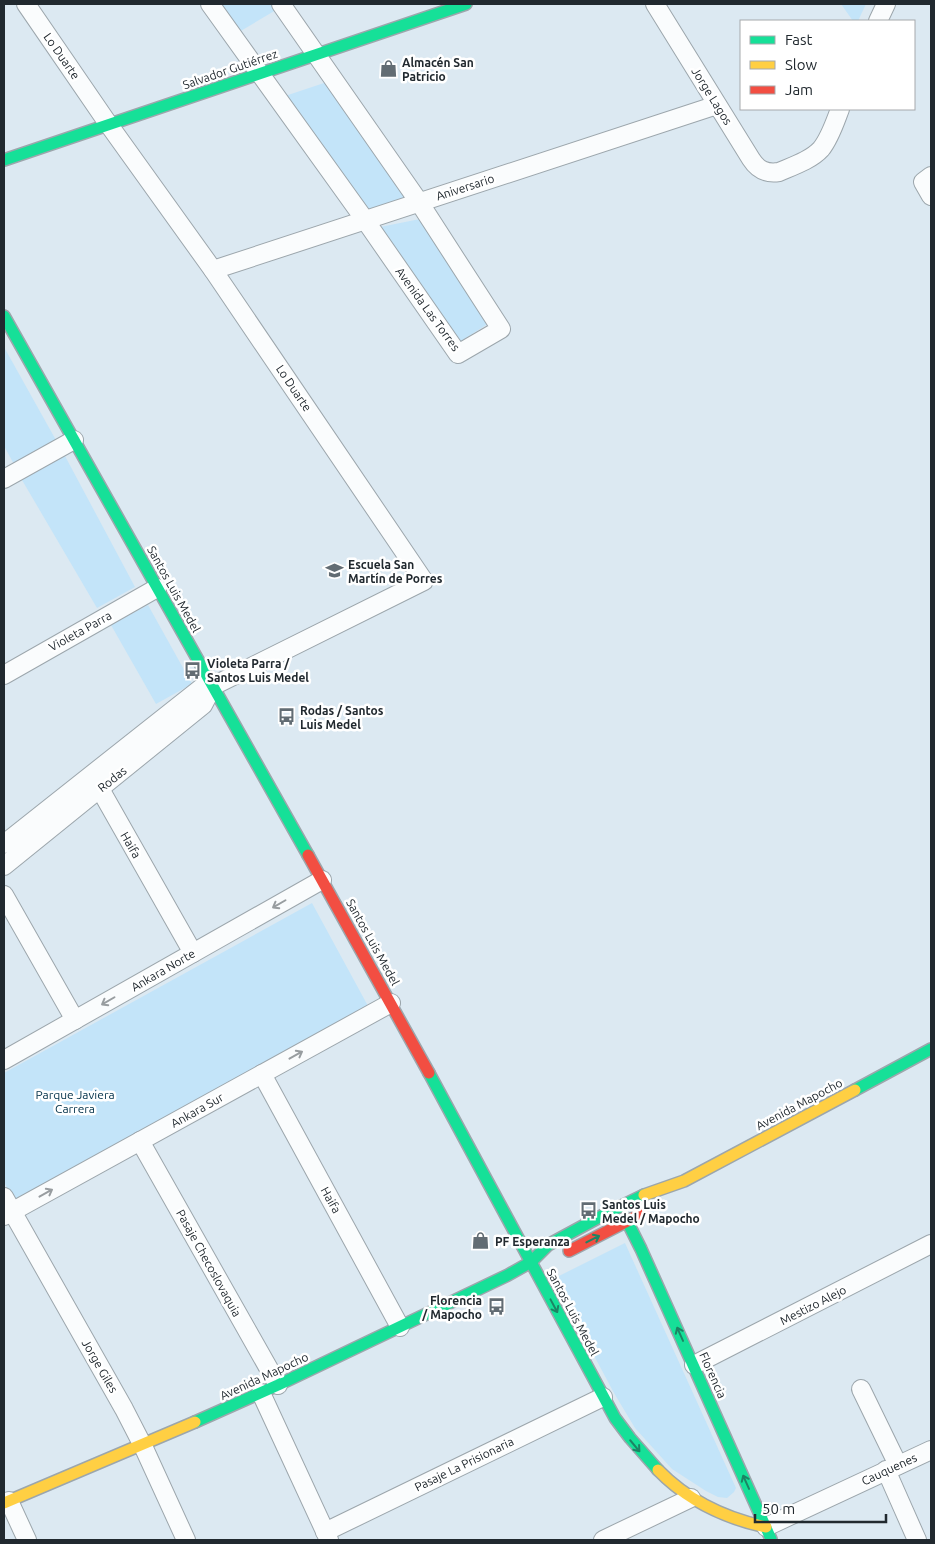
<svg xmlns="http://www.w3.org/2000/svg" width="935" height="1544" font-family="Ubuntu,sans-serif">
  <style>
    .green { fill: #c3e4f9 }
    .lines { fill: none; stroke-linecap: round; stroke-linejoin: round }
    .street-casing { stroke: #9ca6ac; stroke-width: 20 }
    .fast-casing { stroke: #9ca6ac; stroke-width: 14 }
    .slow-casing { stroke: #9ca6ac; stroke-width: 14 }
    .jam-casing { stroke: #9ca6ac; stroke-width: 14 }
    .street { stroke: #fafcfd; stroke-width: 18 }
    .fast { stroke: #16e098; stroke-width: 11 }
    .slow { stroke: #ffcf43; stroke-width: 11 }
    .jam { stroke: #f24e42; stroke-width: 11 }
    .oneway { stroke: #989da0 }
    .oneway2 { stroke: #1c8464 }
    .labels { text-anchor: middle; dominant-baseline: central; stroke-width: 5; stroke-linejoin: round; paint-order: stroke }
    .street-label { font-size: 12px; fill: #21292f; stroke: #fff }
    .poi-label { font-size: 12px; font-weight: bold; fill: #21292f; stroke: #fff; text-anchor: start }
    .park-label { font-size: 12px; fill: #003048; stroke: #fff }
  </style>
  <rect width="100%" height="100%" fill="#dce9f2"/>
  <g class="green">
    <path d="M218,4h54l4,6 -37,22z"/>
    <path d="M841,4h25l-8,17h-5z"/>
    <path d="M330,81l82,116 -46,18 -84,-118z"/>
    <path d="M420,219l69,104 -31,20 -78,-116z"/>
    <path d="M4,347l53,95 -42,24 -11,-20z"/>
    <path d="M65,456l70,131 -38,21 -75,-128z"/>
    <path d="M148,605l44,79 -36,20 -45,-79z"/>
    <path d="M312,903l56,103 -354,195 -10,-19v-109z"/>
    <path d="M625,1243l111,245 -2,4 -7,6 -9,-1 -12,-6 -34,-22 -37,-41 -21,-35 -61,-114z"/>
  </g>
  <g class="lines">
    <defs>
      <g id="street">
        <path d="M210,4l155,216 93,134 43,-25 -82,-127 -138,-198"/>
        <path d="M655,4l96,155c7,11 15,15 28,13 14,-6 32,-12 42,-23 9,-11 14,-27 19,-40"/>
        <path d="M878,21l8,-17"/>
        <path d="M931,176l-8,6 8,14"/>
        <path d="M213,270l504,-165"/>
        <path d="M4,479l70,-39"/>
        <path d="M4,675l153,-87"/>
        <path d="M100,789l93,164"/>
        <path d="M4,844l206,-163"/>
        <path d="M4,866l199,-161 10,-19 211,-105 -211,-311 -104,-145 -83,-121"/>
        <path d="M4,895l71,125"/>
        <path d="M4,1060l318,-180"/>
        <path d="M262,1074l138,253"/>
        <path d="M140,1141l138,244"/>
        <path d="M4,1197l120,212 19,37 43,94"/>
        <path d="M4,1216l387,-213"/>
        <path d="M694,1365l237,-121"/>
        <path d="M861,1389l37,76"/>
        <path d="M261,1393l68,147"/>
        <path d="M886,1470l31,70"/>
        <path d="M9,1501l18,39"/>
        <path d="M766,1527l165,-77"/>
        <path d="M325,1532l278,-135"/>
        <path d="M603,1540l88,-42"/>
      </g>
      <g id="fast">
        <path d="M4,160l462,-156"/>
        <path d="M4,316l304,539"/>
        <path d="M429,1073l186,345 15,20 28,32"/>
        <path d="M855,1090l76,-41"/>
        <path d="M627,1221l14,28 130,290"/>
        <path d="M195,1422l83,-37 230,-110 23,-13 17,-17 59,-32 37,-18"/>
      </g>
      <g id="slow">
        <path d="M644,1195l40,-14 171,-91"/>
        <path d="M658,1470c30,31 66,48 108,57"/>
        <path d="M4,1503l191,-81"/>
      </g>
      <g id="jam">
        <path d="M308,855l121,218"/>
        <path d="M569,1251l72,-37"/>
      </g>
    </defs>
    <use href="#street" class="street-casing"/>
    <use href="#fast" class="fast-casing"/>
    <use href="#slow" class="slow-casing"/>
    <use href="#jam" class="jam-casing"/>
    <use href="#street" class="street"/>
    <use href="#fast" class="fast"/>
    <use href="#slow" class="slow"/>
    <use href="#jam" class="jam"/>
  </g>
  <defs><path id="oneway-shaft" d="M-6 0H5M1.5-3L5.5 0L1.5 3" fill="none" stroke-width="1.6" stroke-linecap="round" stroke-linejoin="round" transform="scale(1.25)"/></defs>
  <g class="oneway">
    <use href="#oneway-shaft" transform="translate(279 904) rotate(150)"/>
    <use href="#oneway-shaft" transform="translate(108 1001) rotate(150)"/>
    <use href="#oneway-shaft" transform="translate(296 1055) rotate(-29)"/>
    <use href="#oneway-shaft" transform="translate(46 1193) rotate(-29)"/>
  </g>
  <g class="oneway2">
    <use href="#oneway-shaft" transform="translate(593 1239) rotate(-27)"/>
    <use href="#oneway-shaft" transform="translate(554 1306) rotate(62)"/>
    <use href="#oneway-shaft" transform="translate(680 1334) rotate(-114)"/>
    <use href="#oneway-shaft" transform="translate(635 1446) rotate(50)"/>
    <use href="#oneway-shaft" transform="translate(746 1482) rotate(-114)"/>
  </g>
  <defs>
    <symbol id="shop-bare" viewBox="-9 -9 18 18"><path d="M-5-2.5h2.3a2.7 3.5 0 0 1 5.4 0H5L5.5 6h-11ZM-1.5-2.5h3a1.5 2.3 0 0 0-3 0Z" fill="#626c73" stroke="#fff" stroke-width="2.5" paint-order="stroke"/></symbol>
    <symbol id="school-bare" viewBox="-9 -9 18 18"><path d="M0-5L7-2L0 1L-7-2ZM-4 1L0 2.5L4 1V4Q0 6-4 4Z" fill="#626c73" stroke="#fff" stroke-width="2.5" paint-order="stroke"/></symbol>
    <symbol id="bus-bare" viewBox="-9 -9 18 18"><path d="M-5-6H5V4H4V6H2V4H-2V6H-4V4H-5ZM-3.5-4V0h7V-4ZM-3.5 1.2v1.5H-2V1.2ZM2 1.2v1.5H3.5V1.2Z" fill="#626c73" stroke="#fff" stroke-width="2.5" paint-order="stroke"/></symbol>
  </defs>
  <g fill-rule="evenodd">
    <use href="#shop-bare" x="376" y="56" width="25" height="25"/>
    <use href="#school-bare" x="322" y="558" width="25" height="25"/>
    <use href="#bus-bare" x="180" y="658" width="25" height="25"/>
    <use href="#bus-bare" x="274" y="704" width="25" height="25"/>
    <use href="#bus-bare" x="576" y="1198" width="25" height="25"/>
    <use href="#shop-bare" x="468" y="1228" width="25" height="25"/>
    <use href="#bus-bare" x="484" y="1294" width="25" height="25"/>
  </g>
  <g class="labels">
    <g class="street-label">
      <text transform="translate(62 56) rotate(55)">Lo Duarte</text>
      <text transform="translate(230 69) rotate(-19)">Salvador Gutiérrez</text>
      <text transform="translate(712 96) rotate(58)">Jorge Lagos</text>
      <text transform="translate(465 187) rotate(-18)">Aniversario</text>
      <text transform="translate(428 309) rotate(54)">Avenida Las Torres</text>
      <text transform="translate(294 388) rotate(56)">Lo Duarte</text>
      <text transform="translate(174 589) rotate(61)">Santos Luis Medel</text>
      <text transform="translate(80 631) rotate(-29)">Violeta Parra</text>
      <text transform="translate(112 779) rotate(-39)">Rodas</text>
      <text transform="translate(131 845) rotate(60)">Haifa</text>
      <text transform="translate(373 942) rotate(61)">Santos Luis Medel</text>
      <text transform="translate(163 970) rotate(-30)">Ankara Norte</text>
      <text transform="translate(799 1104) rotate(-28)">Avenida Mapocho</text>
      <text transform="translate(197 1110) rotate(-29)">Ankara Sur</text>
      <text transform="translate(331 1200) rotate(61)">Haifa</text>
      <text transform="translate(209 1263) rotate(61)">Pasaje Checoslovaquia</text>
      <text transform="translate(813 1305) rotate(-27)">Mestizo Alejo</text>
      <text transform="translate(573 1312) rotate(62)">Santos Luis Medel</text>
      <text transform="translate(100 1366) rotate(60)">Jorge Giles</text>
      <text transform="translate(713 1375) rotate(66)">Florencia</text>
      <text transform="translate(264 1376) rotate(-25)">Avenida Mapocho</text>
      <text transform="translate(464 1464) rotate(-26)">Pasaje La Prisionaria</text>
      <text transform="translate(889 1469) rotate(-25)">Cauquenes</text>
    </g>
    <g class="poi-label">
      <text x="402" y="62">Almacén San<tspan x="402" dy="14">Patricio</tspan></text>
      <text x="348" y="564">Escuela San<tspan x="348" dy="14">Martín de Porres</tspan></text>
      <text x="207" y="663">Violeta Parra /<tspan x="207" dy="14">Santos Luis Medel</tspan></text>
      <text x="300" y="710">Rodas / Santos<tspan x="300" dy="14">Luis Medel</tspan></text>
      <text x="602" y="1204">Santos Luis<tspan x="602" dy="14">Medel / Mapocho</tspan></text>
      <text x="495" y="1241">PF Esperanza</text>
      <text x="482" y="1300" text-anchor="end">Florencia<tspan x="482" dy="14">/ Mapocho</tspan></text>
    </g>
    <g class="park-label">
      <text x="75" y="1094">Parque Javiera<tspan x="75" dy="14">Carrera</tspan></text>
    </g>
  </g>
  <rect width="935" height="1544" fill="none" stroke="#21292f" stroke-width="10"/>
  <rect x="740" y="20" width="175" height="90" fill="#ffffff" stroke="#a6a9ac"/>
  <rect x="750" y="36" width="25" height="8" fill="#16e098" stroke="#a6a9ac"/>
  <text x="785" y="45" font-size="15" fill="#21292f">Fast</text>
  <rect x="750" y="61" width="25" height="8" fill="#ffcf43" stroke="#a6a9ac"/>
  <text x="785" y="70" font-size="15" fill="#21292f">Slow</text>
  <rect x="750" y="86" width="25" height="8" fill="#f24e42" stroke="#a6a9ac"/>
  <text x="785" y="95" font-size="15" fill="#21292f">Jam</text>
  <path d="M755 1514v8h131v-8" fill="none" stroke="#21292f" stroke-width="2.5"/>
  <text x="762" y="1514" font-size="15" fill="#21292f" stroke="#ffffff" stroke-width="4" paint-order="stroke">50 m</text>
</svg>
